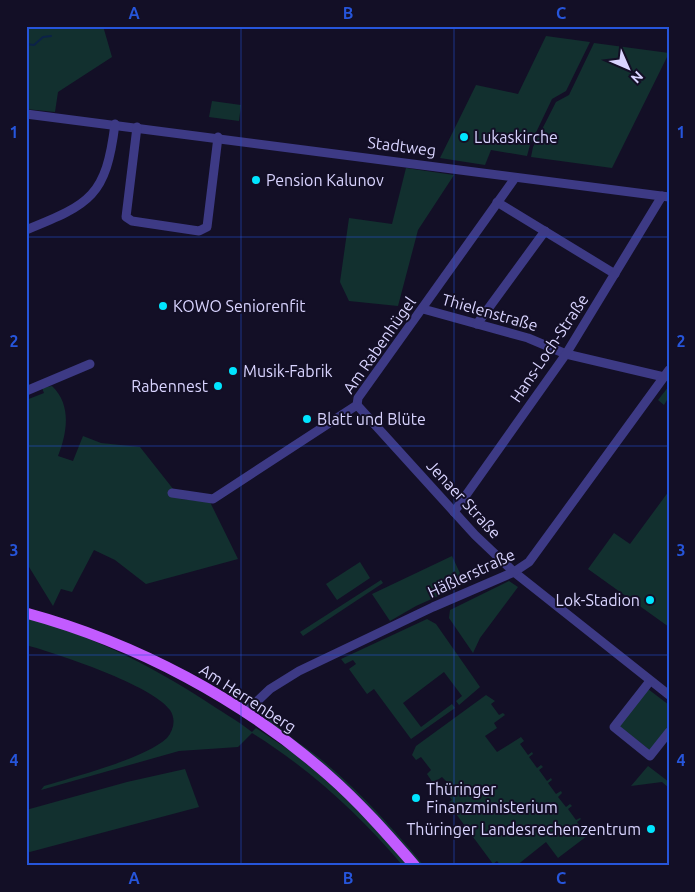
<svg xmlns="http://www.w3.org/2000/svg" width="695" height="892" font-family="Ubuntu,sans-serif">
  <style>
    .green { fill: #12302f }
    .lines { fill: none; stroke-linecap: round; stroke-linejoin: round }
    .stream { stroke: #0c2248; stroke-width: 2 }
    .minor { stroke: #3d3a85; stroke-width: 9 }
    .major { stroke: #c25bff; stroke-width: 11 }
    .grid { fill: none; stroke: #2655da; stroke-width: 1; stroke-opacity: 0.55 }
    .poi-dot { fill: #00e5ff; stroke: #130f26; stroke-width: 2 }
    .labels { text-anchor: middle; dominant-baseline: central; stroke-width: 4; stroke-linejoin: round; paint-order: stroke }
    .poi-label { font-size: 16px; fill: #d9d4ff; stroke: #130f26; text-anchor: start }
    .street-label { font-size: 16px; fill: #d9d4ff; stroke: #130f26 }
    .neatline { fill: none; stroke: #2655da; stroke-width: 2 }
    .grid-label { font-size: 16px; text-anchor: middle; font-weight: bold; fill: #2655da }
  </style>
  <rect width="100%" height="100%" fill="#130f26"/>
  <g class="green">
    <path d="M26,26h77l9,31 -54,35 -3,20 -29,-3z"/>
    <path d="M546,36l44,6 -24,49 -14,8 -22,46 -3,11 -36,-6 -6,15 -45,-7 36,-73 42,9z"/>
    <path d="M594,43l75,10 -57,115 -81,-11 2,-10 23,-45 13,-7z"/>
    <path d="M212,101l29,4 -2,16 -30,-4z"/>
    <path d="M406,168l48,7 -36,55 -20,76 -49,-5 -9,-19 9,-64 43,6z"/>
    <path d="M52,386c20,19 15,47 6,70l15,5 10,-25 18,7 39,4 41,52 29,3 28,57 -92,25 -31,-24 -21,-10 -22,42 -11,-3 -8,17 -27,-44v-162l18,-7 -2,-5z"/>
    <path d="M669,386v15l-2,-1 -3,5 -6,-5z"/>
    <path d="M669,491v136l-81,-58 26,-36 16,11z"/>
    <path d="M452,556l13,28 -49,22 -26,15 -18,-27z"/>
    <path d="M360,562l10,16 -33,22 -11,-16z"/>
    <path d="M381,580l2,3 -80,53 -3,-4z"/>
    <path d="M509,581l9,6 -38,51 -7,15 -24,-35 1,-8z"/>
    <path d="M26,618c65,17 122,46 178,82 16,11 33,20 48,32l4,-4 36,24 51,42 67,72h-7c-44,-52 -93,-97 -151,-133l-14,14 -59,4 -138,39 3,-4c30,-9 102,-28 123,-48 7,-8 9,-19 3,-28 -18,-25 -112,-56 -144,-65z"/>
    <path d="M427,619l9,5 44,63 -21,18 -3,-4 6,-5 -18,-24 -41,31 18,24 31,-23 3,4 -44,31 -37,-50 -7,5 -18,-25 7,-5 -3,-4 -8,4 -4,-5z"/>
    <path d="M648,689l21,16v22l-18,24 -32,-25z"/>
    <path d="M486,695l9,6 -4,3 8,11 4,-2 2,2 -11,8 3,5 -12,8 12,16 24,-15 3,4 -4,3 8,11 4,-3 1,2 -4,3 8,11 4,-3 2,2 -4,3 8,11 4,-3 1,2 -4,3 8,11 5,-3 1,2 -4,4 8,10 4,-3 2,2 -4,3 8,11 4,-2 1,1 -4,3 8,11 4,-3 2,3 -33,25 -12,-16 -30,24h-15l-4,-5 -4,3 -45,-61 4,-3 -10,-14 5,-4 -5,-5 -9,6 -6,-9 4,-4 -10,-13 -5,3 -4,-5 4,-9z"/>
    <path d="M263,709c14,22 40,35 60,52 37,31 71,68 101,105h-3l-155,-147z"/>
    <path d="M648,766l21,16v6l-7,-6 -31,4z"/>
    <path d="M185,769l14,38 -173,46v-43l101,-28z"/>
  </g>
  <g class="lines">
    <path class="stream" d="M26,44l8,1 9,-8 8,-1"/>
    <g class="minor">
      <path d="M26,114l643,83"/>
      <path d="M137,127l-11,90 6,4 67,10 8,-4 11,-90"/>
      <path d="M497,202l118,72"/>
      <path d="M26,230c65,-26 80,-34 89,-106"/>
      <path d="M423,309l105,29 38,16 98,23"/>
      <path d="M477,324l68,-93"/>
      <path d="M26,391l64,-27"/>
      <path d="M357,405l118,130 39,37 155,123"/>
      <path d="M172,493l41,6 144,-94 1,-7 157,-220"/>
      <path d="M454,512l112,-158 96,-158"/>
      <path d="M650,681l-36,46 36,29 19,-24"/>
      <path d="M245,713l25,-24 29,-18 134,-64 81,-35 15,-10 140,-192"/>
    </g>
    <path class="major" d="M26,613c110,30 217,87 302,162 32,28 60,60 87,91"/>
  </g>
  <path class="grid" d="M241,26v840M454,26v840M26,237h643M26,446h643M26,655h643"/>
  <g class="poi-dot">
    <circle cx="464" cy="137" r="5"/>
    <circle cx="256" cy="180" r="5"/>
    <circle cx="163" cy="306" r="5"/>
    <circle cx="233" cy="371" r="5"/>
    <circle cx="218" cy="386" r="5"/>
    <circle cx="307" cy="419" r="5"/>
    <circle cx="650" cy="600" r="5"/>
    <circle cx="416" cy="798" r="5"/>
    <circle cx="651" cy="829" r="5"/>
  </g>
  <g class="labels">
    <g class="poi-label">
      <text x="474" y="137">Lukaskirche</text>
      <text x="266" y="180">Pension Kalunov</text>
      <text x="173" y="306">KOWO Seniorenfit</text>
      <text x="243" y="371">Musik-Fabrik</text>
      <text x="208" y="386" text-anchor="end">Rabennest</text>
      <text x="317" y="419">Blatt und Blüte</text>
      <text x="640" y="600" text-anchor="end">Lok-Stadion</text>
      <text x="426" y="789">Thüringer<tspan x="426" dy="18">Finanzministerium</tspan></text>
      <text x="641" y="829" text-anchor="end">Thüringer Landesrechenzentrum</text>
    </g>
    <g class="street-label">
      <text transform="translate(402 146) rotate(7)">Stadtweg</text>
      <text transform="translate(490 312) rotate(16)">Thielenstraße</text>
      <text transform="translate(379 345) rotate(-55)">Am Rabenhügel</text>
      <text transform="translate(549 348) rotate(-56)">Hans-Loch-Straße</text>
      <text transform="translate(464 499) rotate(47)">Jenaer Straße</text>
      <text transform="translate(471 573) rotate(-25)">Häßlerstraße</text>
      <text transform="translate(248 698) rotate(33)">Am Herrenberg</text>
    </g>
  </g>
  <rect width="695" height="892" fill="none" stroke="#130f26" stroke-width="55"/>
  <g transform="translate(628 68) rotate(135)" stroke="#130f26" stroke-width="4" paint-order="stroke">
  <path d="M0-4L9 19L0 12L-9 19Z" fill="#d9d4ff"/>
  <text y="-8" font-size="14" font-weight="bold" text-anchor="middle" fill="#d9d4ff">N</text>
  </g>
  <rect x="28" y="28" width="640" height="836" class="neatline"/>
  <g class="grid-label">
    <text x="134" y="19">A</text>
    <text x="348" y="19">B</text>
    <text x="561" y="19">C</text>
    <text x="14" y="138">1</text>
    <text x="681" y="138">1</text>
    <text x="14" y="347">2</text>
    <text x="681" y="347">2</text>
    <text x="14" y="556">3</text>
    <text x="681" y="556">3</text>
    <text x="14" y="766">4</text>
    <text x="681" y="766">4</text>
    <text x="134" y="884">A</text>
    <text x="348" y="884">B</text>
    <text x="561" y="884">C</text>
  </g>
</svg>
